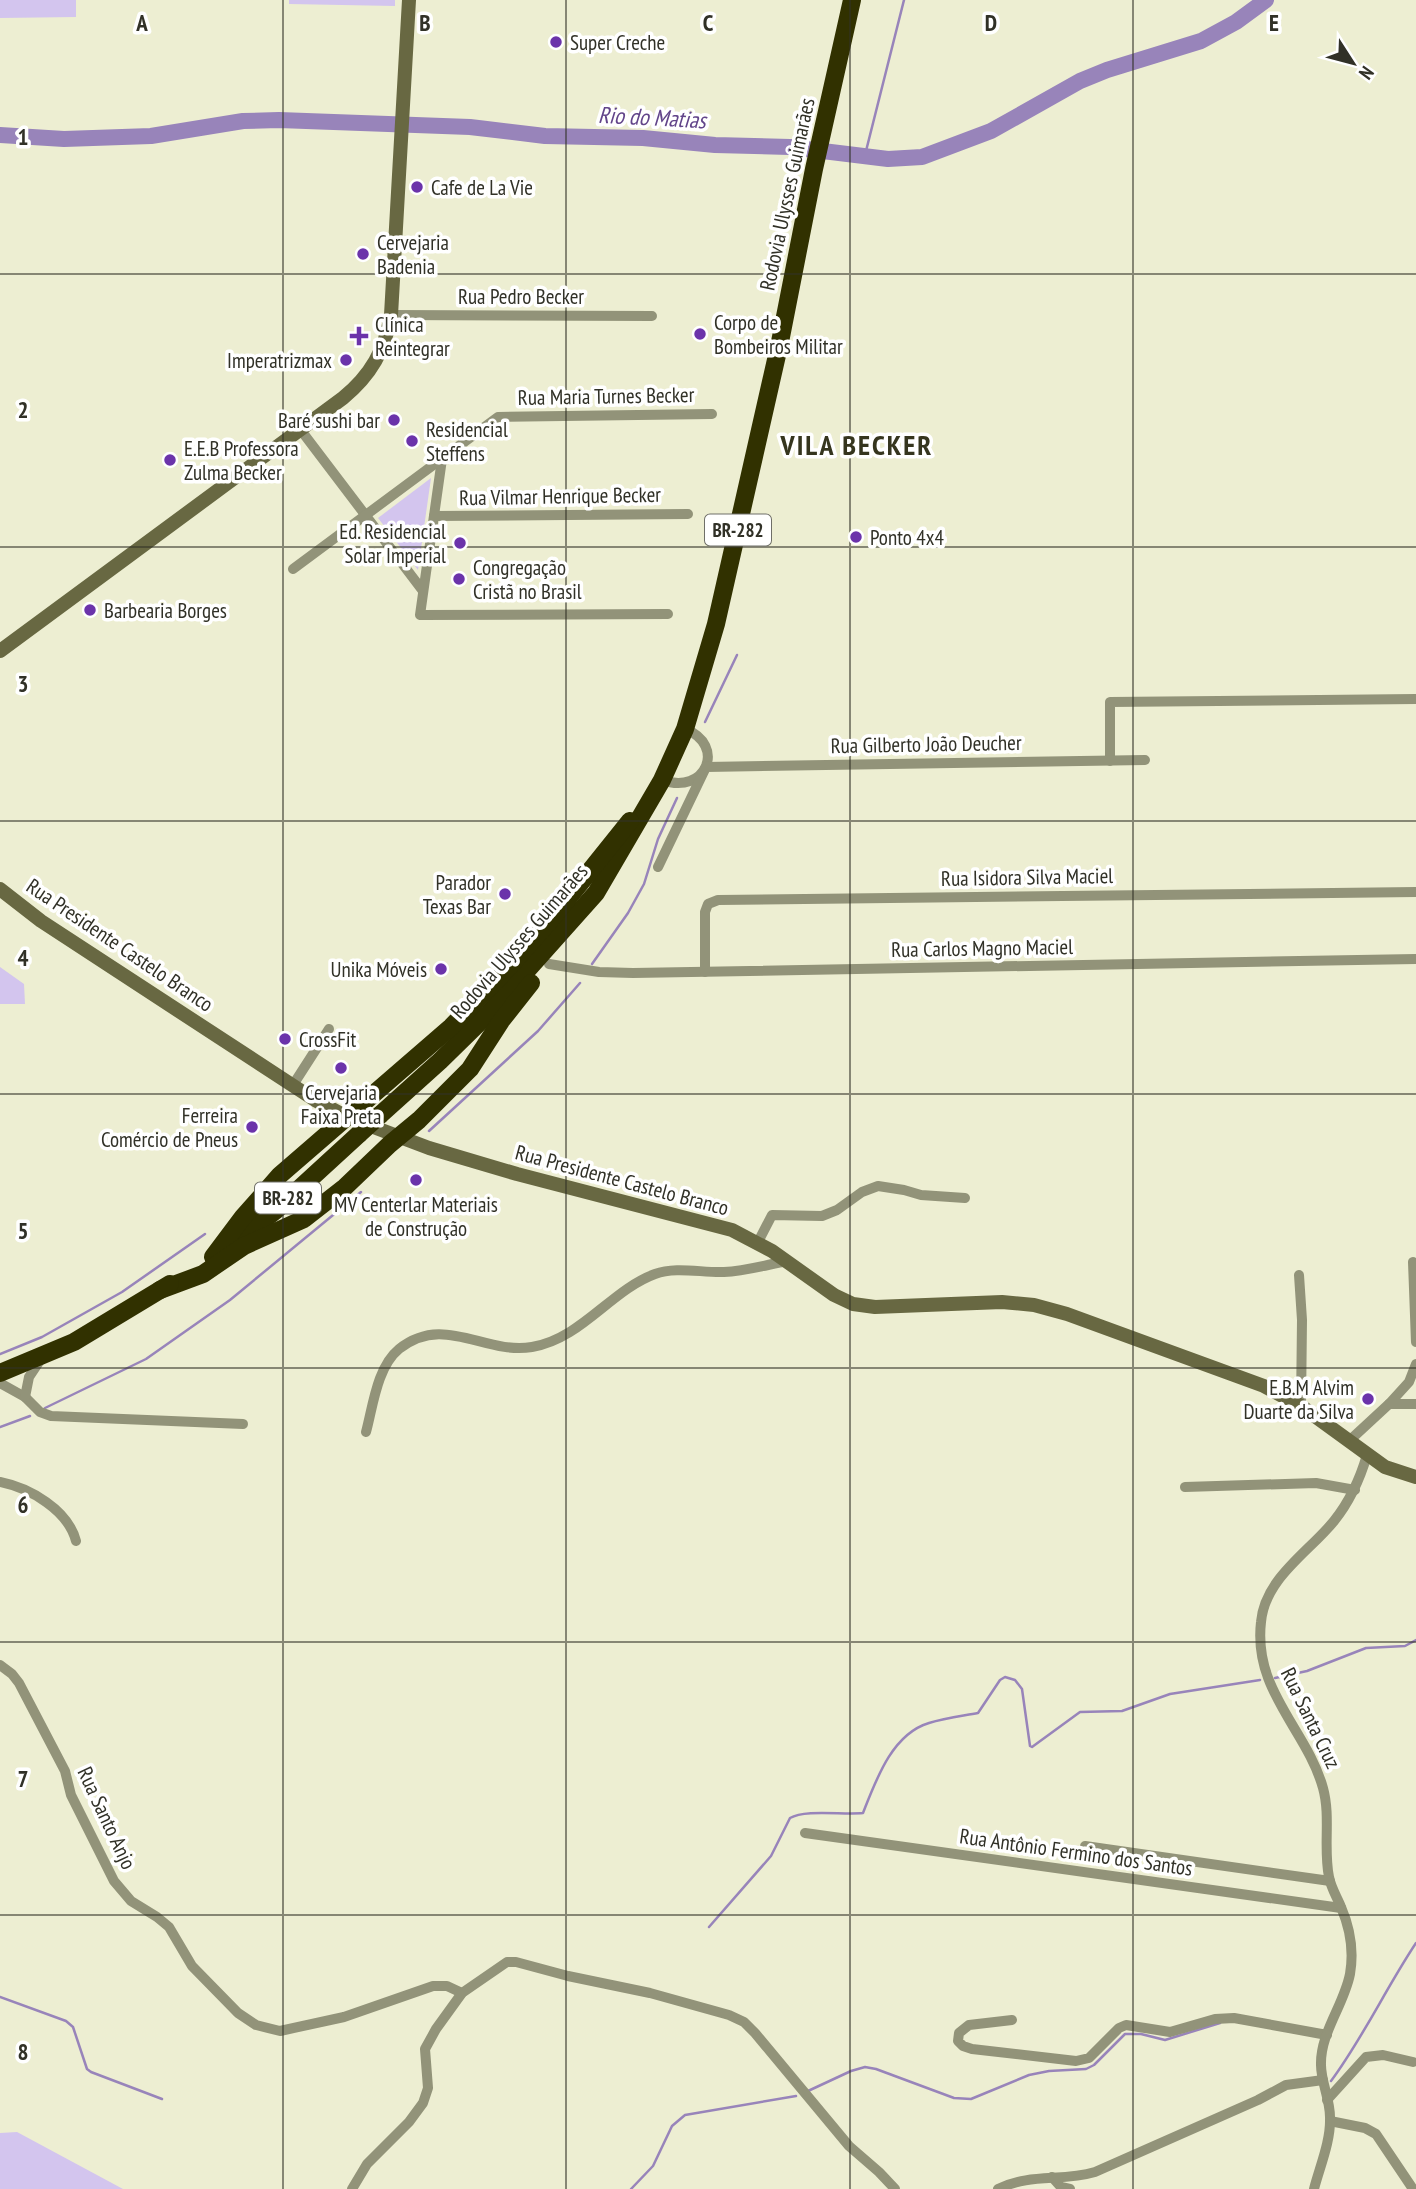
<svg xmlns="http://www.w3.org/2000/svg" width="1416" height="2189" font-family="'PT Sans Narrow',sans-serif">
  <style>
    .green { fill: #d3c5ee }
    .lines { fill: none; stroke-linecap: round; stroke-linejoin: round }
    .stream { stroke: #9884ba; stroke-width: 2.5 }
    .river { stroke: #9884ba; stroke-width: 16 }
    .street { stroke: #929379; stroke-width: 10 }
    .secondary { stroke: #686842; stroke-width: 14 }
    .highway { stroke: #313100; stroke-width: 18 }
    .highway-bridge { stroke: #313100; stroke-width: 18 }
    .grid { fill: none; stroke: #313127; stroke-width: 2; stroke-opacity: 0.55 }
    .poi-dot { fill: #6b33aa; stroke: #fff; stroke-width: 2.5 }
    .labels { text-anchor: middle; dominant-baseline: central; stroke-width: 7; stroke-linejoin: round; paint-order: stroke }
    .shield { fill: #fff; stroke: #6f6f68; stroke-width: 2 }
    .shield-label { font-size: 19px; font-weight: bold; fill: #313127 }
    .poi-label { font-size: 21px; fill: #313127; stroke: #fff; text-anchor: start }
    .street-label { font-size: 21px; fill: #313127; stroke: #fff }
    .water-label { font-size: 23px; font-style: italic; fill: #62458a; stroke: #fff }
    .district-label { font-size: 28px; font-weight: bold; letter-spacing: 2px; fill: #35351e; stroke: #fff }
    .grid-label { font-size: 23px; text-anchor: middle; font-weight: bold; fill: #313127; stroke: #fff; stroke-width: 7; stroke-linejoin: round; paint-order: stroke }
  </style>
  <rect width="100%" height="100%" fill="#edeed2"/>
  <g class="green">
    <path d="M0,0h76v17l-76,1z"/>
    <path d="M289,0h106v6l-106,-2z"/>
    <path d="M431,478l-13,92 -40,-52z"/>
    <path d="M0,967l24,17 1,20h-25z"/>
    <path d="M17,2132l106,57h-123v-56z"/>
  </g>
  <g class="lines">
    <g class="stream">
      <path d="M861,158l5,-7 38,-151"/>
      <path d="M705,722l32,-67"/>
      <path d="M592,964l36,-51 16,-29 14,-45 19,-41"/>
      <path d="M429,1131l109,-100 42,-48"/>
      <path d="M0,1354l42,-17 80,-45 83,-58"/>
      <path d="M45,1408l101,-49 84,-59 131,-108"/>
      <path d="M0,1427l30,-11"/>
      <path d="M1275,1678l32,-7 59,-23 39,-2 11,-6"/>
      <path d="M709,1927l62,-71 19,-38c15,-9 53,-3 73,-5 13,-33 29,-79 66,-90 16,-5 33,-7 49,-10l22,-33 5,-3 10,3 7,9 8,57 2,1 48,-35 42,-1 48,-17 90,-14"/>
      <path d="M0,1997l66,24 7,6 14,42 4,3 71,27"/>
      <path d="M1331,2081c32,-43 55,-93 85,-138"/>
      <path d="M808,2091l43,-20 14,-4 11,2 78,29 17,1 58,-24 20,-4 37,-2 8,-4 31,-31h16l24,6 55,-17"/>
      <path d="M631,2189l22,-23 19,-40 13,-11 111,-19"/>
    </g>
    <path class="river" d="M0,135l64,4 87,-3 92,-15 36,-1 191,7 75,9 98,2 72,7 75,2 98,12 34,-2 69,-26 89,-50 27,-11 94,-29 35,-19 30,-22"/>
    <g class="street">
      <path d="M391,315l261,1"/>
      <path d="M300,429l123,162"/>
      <path d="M442,459l-22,156 248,-1"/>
      <path d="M434,516l254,-2"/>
      <path d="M293,569l205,-152 214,-3"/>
      <path d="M1110,761v-59l306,-3"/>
      <path d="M662,780c44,16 65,-35 23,-51"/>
      <path d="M658,867l48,-100 439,-7"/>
      <path d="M549,964l50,8 34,1 783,-14"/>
      <path d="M705,972v-60l3,-8 10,-4 698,-8"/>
      <path d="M293,1085l36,-56"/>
      <path d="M758,1242l14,-27 50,1 15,-6 25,-18 16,-6 26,4 17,5 44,3"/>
      <path d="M1413,1262l3,80"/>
      <path d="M1299,1275l3,45 -1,86"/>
      <path d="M0,1383l25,14 15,15 11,4 192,8"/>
      <path d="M25,1397l4,-20 12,-18"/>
      <path d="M1389,1404l20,-22 7,-18"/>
      <path d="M366,1432c7,-26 11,-65 33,-83 45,-36 85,6 133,-2 49,-8 79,-57 123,-73 21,-8 47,-1 69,-2 21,-1 42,-7 63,-11"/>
      <path d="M1349,1441l40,-37h27"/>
      <path d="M0,1482c30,6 68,28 76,59"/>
      <path d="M1185,1487l131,-4 39,7"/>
      <path d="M0,1665l12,9 7,9 46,88 6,24 43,86 17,20 26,16 12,10 23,39 46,47 18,12 24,6 64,-14 89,-31h14l15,7"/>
      <path d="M805,1833l536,75"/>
      <path d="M1085,1846l245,35"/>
      <path d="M1012,2020l-43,5 -10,8 -1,8 5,5 9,3 104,12 13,-3 30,-30 7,-3 44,7 45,-13 19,-1 93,17"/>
      <path d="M1327,2100l39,-43 17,-2 30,7"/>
      <path d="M1330,2121l35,7 11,6 37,55"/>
      <path d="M1052,2177l9,10 9,2"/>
      <path d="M352,2189l15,-25 42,-42 14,-19 5,-15 -3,-39 11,-20 26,-36 45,-31h9l52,14 82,17 79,22 15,7 11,11 94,113 30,26 16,17"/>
      <path d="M998,2189c33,-16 63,-7 97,-17l163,-72 28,-15 37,-5"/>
      <path d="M1314,2189c6,-23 17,-48 16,-72 0,-18 -9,-35 -9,-52 -1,-32 23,-60 29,-91 4,-23 0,-46 -9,-67 -4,-10 -10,-19 -12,-30 -6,-29 2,-60 -6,-89 -16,-58 -70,-97 -62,-166 4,-44 48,-70 73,-101 16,-20 26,-42 33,-66"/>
    </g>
    <g class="secondary">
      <path d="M0,651l343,-253c28,-23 42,-48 48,-83l18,-315"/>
      <path d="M0,889l41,32 274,179 32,17 82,31 88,26 215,56 40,21 62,44 19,9 22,3 127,-5 32,3 33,9 197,72 37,20 84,61 31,10"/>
    </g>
    <g class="highway">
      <path d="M380,1115l60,-54 49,-48 107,-120 66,-113 23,-51 31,-105 64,-282 34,-173 38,-169"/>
      <path d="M235,1243l40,-32 84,-77"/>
      <path d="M213,1257l30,-40 37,-42 171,-148 59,-61 43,-49 77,-96"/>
      <path d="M160,1290l43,-16 41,-28 60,-27 41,-32 45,-43 29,-24 51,-51 31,-48 30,-38"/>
      <path d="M0,1373l74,-31 96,-58"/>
    </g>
    <path class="highway-bridge" d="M359,1134l21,-19"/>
  </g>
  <path class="grid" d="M283,0v2189M566,0v2189M850,0v2189M1133,0v2189M0,274h1416M0,547h1416M0,821h1416M0,1094h1416M0,1368h1416M0,1642h1416M0,1915h1416"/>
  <g class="poi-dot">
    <circle cx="556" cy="42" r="7"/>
    <circle cx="417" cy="187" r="7"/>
    <circle cx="363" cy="254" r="7"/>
    <circle cx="700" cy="334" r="7"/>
    <path d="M355.5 325.5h7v7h7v7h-7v7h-7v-7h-7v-7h7z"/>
    <circle cx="346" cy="360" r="7"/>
    <circle cx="394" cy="420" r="7"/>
    <circle cx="412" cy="441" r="7"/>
    <circle cx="170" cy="460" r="7"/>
    <circle cx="856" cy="537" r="7"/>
    <circle cx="460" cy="543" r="7"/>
    <circle cx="459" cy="579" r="7"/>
    <circle cx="90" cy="610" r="7"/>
    <circle cx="505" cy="894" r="7"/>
    <circle cx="441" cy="969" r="7"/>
    <circle cx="285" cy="1039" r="7"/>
    <circle cx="341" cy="1068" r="7"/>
    <circle cx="252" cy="1127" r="7"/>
    <circle cx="416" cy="1180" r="7"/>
    <circle cx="1368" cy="1399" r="7"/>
  </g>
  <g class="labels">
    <g class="shield">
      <rect x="705" y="514.5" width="66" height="31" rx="5"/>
      <rect x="255" y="1182.5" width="66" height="31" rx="5"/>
    </g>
    <g class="shield-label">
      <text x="738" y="530">BR-282</text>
      <text x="288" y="1198">BR-282</text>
    </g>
    <g class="poi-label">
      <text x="570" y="42">Super Creche</text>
      <text x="431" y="187">Cafe de La Vie</text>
      <text x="377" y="242">Cervejaria<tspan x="377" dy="24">Badenia</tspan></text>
      <text x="714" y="322">Corpo de<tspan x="714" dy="24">Bombeiros Militar</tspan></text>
      <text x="375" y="324">Clínica<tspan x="375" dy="24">Reintegrar</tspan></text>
      <text x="332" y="360" text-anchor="end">Imperatrizmax</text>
      <text x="380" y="420" text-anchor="end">Baré sushi bar</text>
      <text x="426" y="429">Residencial<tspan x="426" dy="24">Steffens</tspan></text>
      <text x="184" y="448">E.E.B Professora<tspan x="184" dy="24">Zulma Becker</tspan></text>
      <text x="446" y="531" text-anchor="end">Ed. Residencial<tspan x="446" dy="24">Solar Imperial</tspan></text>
      <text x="870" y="537">Ponto 4x4</text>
      <text x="473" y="567">Congregação<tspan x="473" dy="24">Cristã no Brasil</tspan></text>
      <text x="104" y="610">Barbearia Borges</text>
      <text x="491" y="882" text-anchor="end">Parador<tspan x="491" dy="24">Texas Bar</tspan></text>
      <text x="427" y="969" text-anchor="end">Unika Móveis</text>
      <text x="299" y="1039">CrossFit</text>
      <text x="341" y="1092" text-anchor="middle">Cervejaria<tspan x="341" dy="24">Faixa Preta</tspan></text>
      <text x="238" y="1115" text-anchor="end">Ferreira<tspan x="238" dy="24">Comércio de Pneus</tspan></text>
      <text x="416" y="1204" text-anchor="middle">MV Centerlar Materiais<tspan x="416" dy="24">de Construção</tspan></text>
      <text x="1354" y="1387" text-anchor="end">E.B.M Alvim<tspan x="1354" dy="24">Duarte da Silva</tspan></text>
    </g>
    <g class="street-label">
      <text transform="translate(787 194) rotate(-78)">Rodovia Ulysses Guimarães</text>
      <text x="521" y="296">Rua Pedro Becker</text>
      <text transform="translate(606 396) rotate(-1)">Rua Maria Turnes Becker</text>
      <text transform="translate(560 496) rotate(-1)">Rua Vilmar Henrique Becker</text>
      <text transform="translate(926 744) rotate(-1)">Rua Gilberto João Deucher</text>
      <text transform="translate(1027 877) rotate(-1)">Rua Isidora Silva Maciel</text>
      <text transform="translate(519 941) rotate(-49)">Rodovia Ulysses Guimarães</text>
      <text transform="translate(120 945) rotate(34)">Rua Presidente Castelo Branco</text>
      <text transform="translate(982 948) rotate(-1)">Rua Carlos Magno Maciel</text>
      <text transform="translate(622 1180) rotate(15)">Rua Presidente Castelo Branco</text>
      <text transform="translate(1311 1718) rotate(64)">Rua Santa Cruz</text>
      <text transform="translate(107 1818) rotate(65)">Rua Santo Anjo</text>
      <text transform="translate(1076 1852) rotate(8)">Rua Antônio Fermino dos Santos</text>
    </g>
    <g class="water-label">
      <text transform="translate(652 117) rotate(3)">Rio do Matias</text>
    </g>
    <g class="district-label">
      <text x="857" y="444">VILA BECKER</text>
    </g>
  </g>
  <g class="grid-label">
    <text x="142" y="31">A</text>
    <text x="425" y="31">B</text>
    <text x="708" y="31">C</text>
    <text x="991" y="31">D</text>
    <text x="1274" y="31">E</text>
    <text x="23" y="145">1</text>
    <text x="23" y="418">2</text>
    <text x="23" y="692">3</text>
    <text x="23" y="966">4</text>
    <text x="23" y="1239">5</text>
    <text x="23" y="1513">6</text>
    <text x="23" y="1787">7</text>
    <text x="23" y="2060">8</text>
  </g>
  <g transform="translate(1353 63) rotate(126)" stroke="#ffffff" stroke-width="5" paint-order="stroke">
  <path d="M0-5L12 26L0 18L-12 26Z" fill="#313127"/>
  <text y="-10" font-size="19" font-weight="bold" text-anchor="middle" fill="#313127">N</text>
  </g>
</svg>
